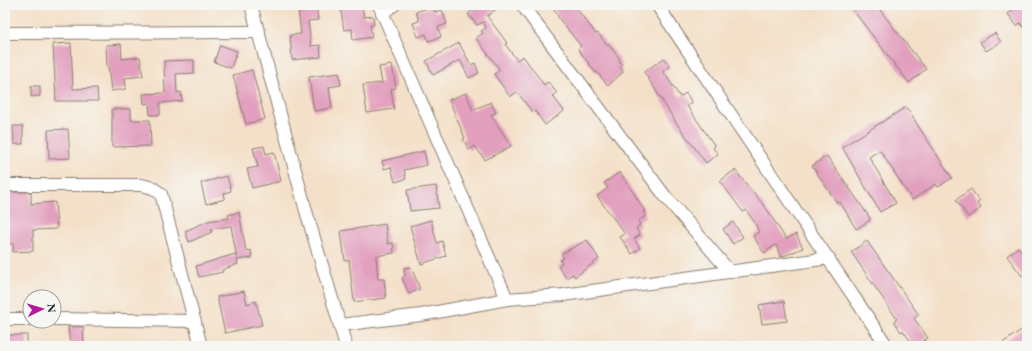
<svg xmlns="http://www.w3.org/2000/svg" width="1032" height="351" font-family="'EB Garamond',serif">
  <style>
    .building { fill: #e29fbe }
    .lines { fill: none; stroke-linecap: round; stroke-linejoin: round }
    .minor-casing { stroke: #887e72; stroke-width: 14 }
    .minor { stroke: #fff; stroke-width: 12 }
  </style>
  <rect width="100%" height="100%" fill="#f6f6f2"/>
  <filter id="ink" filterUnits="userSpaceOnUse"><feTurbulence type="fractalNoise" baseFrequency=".025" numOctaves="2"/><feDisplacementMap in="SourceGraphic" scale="8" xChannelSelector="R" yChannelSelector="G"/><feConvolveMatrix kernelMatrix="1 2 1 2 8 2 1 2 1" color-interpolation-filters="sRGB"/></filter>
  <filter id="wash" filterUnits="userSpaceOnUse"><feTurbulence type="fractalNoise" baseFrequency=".012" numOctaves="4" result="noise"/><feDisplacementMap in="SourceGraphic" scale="16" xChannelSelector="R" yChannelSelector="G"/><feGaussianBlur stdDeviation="0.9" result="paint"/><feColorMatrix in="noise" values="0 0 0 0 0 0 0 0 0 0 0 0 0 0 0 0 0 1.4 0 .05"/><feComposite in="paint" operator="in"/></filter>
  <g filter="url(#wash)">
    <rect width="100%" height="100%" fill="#f4e0c8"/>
    <g id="blocks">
      <g class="building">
        <path d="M316,5l2,15 -10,1 3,25 9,-1 1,12 -29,3 -2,-25 11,-1 -3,-26z"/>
        <path d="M340,5h22l2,12 9,-1 1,9h-4l2,12 -19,3 -1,-11 -8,1z"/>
        <path d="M472,5h30l-15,11 20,27 -2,1 12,16 6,-4 21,29 4,-3 9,11 -4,3 11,15 -19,14 -10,-14 -2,2 -16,-21 -7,5 -16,-23 6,-4 -24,-32 7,-5 -2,-2 5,-3 -2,-6 -7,3 -9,-11 7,-5z"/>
        <path d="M552,5h22l22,29 2,-1 9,12 1,-1 12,15 -1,2 3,3 -2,2 3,6 -15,14 -11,-14 -1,1 -18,-24 3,-3 -21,-26z"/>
        <path d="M849,5h27l50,64 -17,14z"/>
        <path d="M1019,5h8v26l-7,-8 -3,3 -9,-12z"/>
        <path d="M433,6l2,6 7,-2 5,14 -9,3 3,10 -13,4 -2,-7 -8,3 -5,-14 6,-2 -3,-9z"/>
        <path d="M995,33l6,9 -15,9 -6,-9z"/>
        <path d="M71,43l2,46 24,-1 1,13h-42l-3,-57z"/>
        <path d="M459,43l12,22 4,-2 4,10 -10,5 -9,-18 -27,15 -7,-14z"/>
        <path d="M121,44l1,15 18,-2 3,19 -18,2 1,11 -15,2 -3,-25h-1l-1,-21z"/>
        <path d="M220,45l17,6 -6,17 -17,-6z"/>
        <path d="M664,58l6,9 -7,4 17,26 6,-4 6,10 -5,3 28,40 -2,2 5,6 -12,9 -29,-39 -33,-52z"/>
        <path d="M194,60v13l-18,1 1,19 4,-1 1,9 -22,2v12h-10l-1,-12 -5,1 -1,-10 22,-1 -1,-32z"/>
        <path d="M392,65l4,23 -5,1 3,20 -27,4 -4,-28 19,-2 -3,-16z"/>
        <path d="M252,70l13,49 -19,5 -13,-49z"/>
        <path d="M339,73l2,12 -12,2 3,21 -18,3 -5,-34z"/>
        <path d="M31,86h9v10l-9,1z"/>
        <path d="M466,93l7,17 18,-8 5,11 -5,2 20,31 -26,14 -10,-14 -6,4 -6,-11 2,-1 -16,-38z"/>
        <path d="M906,107l46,71 -14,9 -2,-3 -24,16 -32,-50 -11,7 27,46 -16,9 -38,-65z"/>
        <path d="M112,109h19v11h19l1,26 -39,1z"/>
        <path d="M13,126h10v18h-9z"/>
        <path d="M68,129l2,29 -21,1 -1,-29z"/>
        <path d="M264,146l2,8 8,-2 7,29 -29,7 -5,-19 11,-2 -5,-19z"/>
        <path d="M424,151l3,14 -23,5 2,9 -11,3 -4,-15 -7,2 -2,-8z"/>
        <path d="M827,156l43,62v2l-14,9 -16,-27 -3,1 -25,-37z"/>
        <path d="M735,170l31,38 20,31 10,-5 7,14 -22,9 -5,-12 -12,8 -11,-17 6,-4 -4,-9 -9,-13 -3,2 -23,-31z"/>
        <path d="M620,172l25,39 -2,1 3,4 -8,5 2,4 -4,3 4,7 -6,4 6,9 -8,6 -12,-17 5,-3 -28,-38 11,-8 -4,-5z"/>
        <path d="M227,176l4,15 -7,2 1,6 -19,5 -5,-21z"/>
        <path d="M436,186l3,22 -29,3 -3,-21z"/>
        <path d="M971,189l9,12 -3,2 4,5 -13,9 -12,-17z"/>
        <path d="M5,192h26v12l24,-2 2,27 -24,1v21l-20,1v-8h-8z"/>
        <path d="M239,212l7,39 5,-1 1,8 -15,2 1,4 -16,6 1,2 -24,5 -3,-11 39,-12 2,5 -6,-33 -20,3 1,3 -23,10 -4,-11 23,-10 21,-3 -1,-3z"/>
        <path d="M431,220l6,23 5,-2 4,15 -25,8 -11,-38z"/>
        <path d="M733,222l10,15 -10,7 -10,-15z"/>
        <path d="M385,224l3,20 5,-1 1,10 -18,3 2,23h6l2,19 -32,4 -5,-42 -4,1 -4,-30z"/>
        <path d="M587,240l12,19 -24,18 -2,-3 -7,4 -8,-12 4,-3 -2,-3 4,-2 -3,-4z"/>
        <path d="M867,241l52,74 -5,3 14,20 -11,8h-3l-11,-15 -2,1 -7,-11 3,-2 -46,-67z"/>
        <path d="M1018,247l9,11v14l-5,4 -15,-20z"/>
        <path d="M411,267l9,22 -11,5 -7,-16 3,-2 -1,-8z"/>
        <path d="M244,291l3,13 9,-3 6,24 -37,8 -8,-36z"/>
        <path d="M784,301l3,20 -25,3 -3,-19z"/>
        <path d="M1027,326v20h-29z"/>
        <path d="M68,327h15l1,17h-3v2h-11z"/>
        <rect x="5" y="335" width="22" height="11"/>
      </g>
    </g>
  </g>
  <g filter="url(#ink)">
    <use href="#blocks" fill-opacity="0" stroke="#887e72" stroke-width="1"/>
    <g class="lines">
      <defs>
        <g id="minor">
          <path d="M251,5l55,206 40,135"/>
          <path d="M379,5l128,294"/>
          <path d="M522,5l143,191 65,76"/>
          <path d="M657,5l230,341"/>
          <path d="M382,13l12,-8"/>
          <path d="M5,33l254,-1"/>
          <path d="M5,185h137l11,3 8,6 40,152"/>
          <path d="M5,319h25"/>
          <path d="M54,319l141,2"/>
          <path d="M340,325l81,-10 86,-16 56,-4 266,-37"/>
        </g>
      </defs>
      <use href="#minor" class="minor-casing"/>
      <use href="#minor" class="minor"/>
    </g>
  </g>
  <rect width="1032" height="351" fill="none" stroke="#f6f6f2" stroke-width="20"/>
  <g transform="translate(42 309) rotate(85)"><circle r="19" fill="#f6f6f2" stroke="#9f9f9c"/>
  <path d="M0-3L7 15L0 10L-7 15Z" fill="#b5179e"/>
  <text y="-6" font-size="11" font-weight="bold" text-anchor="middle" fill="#1c1c1c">N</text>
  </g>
</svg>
